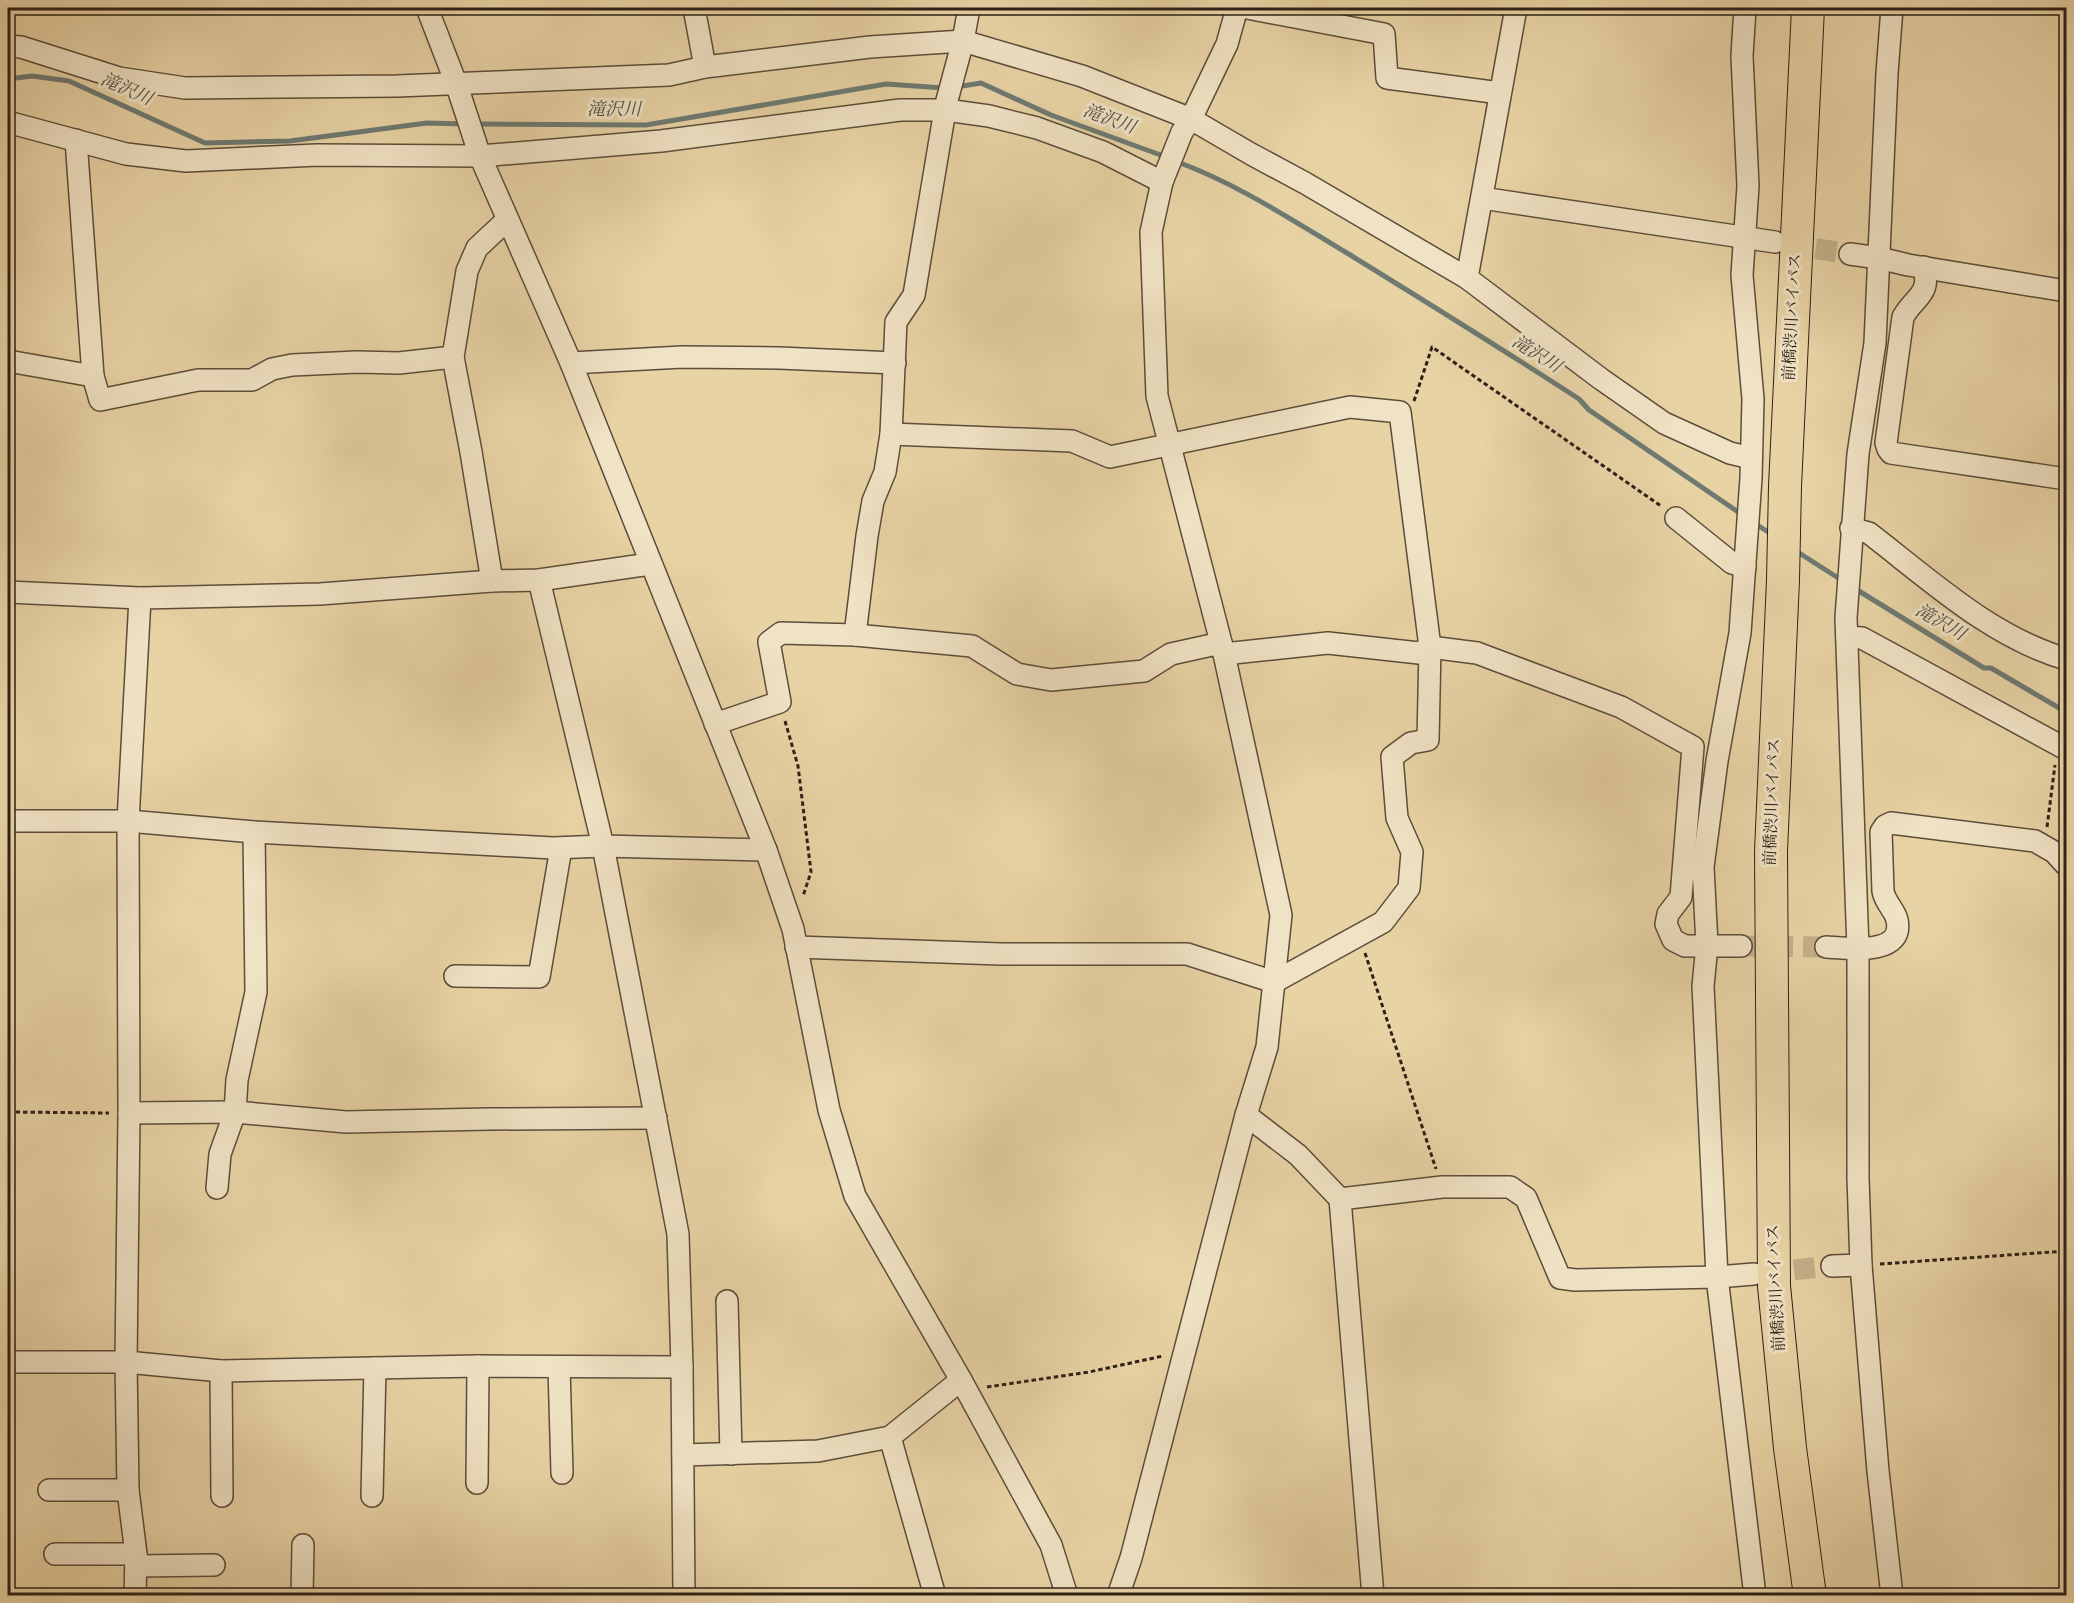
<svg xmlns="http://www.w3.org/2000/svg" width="2074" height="1603" font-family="Vollkorn,'Noto Serif JP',serif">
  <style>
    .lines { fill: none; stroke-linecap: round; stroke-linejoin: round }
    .stream { stroke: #6e7a72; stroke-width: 5 }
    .minor-tunnel { stroke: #c3af89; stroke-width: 21; stroke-dasharray: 21 10; stroke-linecap: butt }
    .minor-casing { stroke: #5c4d3a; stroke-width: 24 }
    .highway-casing { stroke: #2d2017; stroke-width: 34 }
    .path { stroke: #2d2017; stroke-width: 3; stroke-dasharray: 4.5 3; stroke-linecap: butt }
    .minor { stroke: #f0e2c4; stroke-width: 21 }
    .highway { stroke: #e8d3a5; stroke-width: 32 }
    .labels { text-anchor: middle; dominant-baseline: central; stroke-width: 6; stroke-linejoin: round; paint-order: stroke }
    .street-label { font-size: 16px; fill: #2d2017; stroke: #f0e2c4 }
    .water-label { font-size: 18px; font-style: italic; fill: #4d4d45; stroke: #f0e2c4 }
  </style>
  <rect width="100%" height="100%" fill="#e8d3a5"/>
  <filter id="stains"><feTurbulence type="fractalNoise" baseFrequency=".00333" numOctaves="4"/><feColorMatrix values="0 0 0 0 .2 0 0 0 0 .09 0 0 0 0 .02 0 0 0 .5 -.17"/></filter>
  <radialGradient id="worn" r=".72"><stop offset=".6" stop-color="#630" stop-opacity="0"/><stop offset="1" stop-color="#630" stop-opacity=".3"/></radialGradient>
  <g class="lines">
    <g class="stream">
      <path d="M8,79l24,-3 37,5 136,62 85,-2 137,-18 38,1"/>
      <path d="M956,87l25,-4 70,32 115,42"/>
      <path d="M474,124l172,1 240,-41 58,4"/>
      <path d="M1175,161c61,22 117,59 172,92 78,48 155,96 232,146l10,11 155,106"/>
      <path d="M1754,523l19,12"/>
      <path d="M1796,551l47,30"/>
      <path d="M1854,588l130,80h7l75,44"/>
    </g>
    <g class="minor-tunnel">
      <path d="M1785,244l65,10"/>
      <path d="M1741,946l85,1"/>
      <path d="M1763,1273l69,-7"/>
    </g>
    <defs>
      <g id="minor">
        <path d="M427,8l29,75 24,73 91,207 195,487 27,79 36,181 26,86 106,184 90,165 16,51"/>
        <path d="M694,8l11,59"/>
        <path d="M1247,8l137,26 3,44 113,15"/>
        <path d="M1745,8l-3,48 6,130 -6,89 11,124 -2,79 -11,155 -23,128 -14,106 4,78 -4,41 14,291 38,319"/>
        <path d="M1892,8l-5,65 -12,270 -17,111 -12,164 12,331v229l3,87 17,206 14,125"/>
        <path d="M8,46l13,1 98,31 66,10 212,-2 272,-11 36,-8 165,-20 93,-6 119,35 109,43 60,35 54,29 162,95 134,101 63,44 66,30 21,5"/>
        <path d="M8,123l7,1 111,30 60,7 131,-6 163,1 181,-15 239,-31h46l43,6 48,12 66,24 59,30"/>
        <path d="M76,140l17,236 7,24 98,-20h54l20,-11 20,-4 65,-3 42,1 54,-6"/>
        <path d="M1482,198l293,44"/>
        <path d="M1850,254l29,4 29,7 158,26"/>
        <path d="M1924,267c7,28 -9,29 -21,50l-17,126 2,6 3,4 175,26"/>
        <path d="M1467,278l49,-270"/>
        <path d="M8,361l85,15"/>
        <path d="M571,363l111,-6 97,1 116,5"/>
        <path d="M1676,518l56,45 13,4"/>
        <path d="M1851,528l18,5c61,47 122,104 197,126"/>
        <path d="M539,580l64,266 75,388 4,133 2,229"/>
        <path d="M492,581l-21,-129 -18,-95 14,-86 10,-23 30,-28"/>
        <path d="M8,592l132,6 180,-4 172,-13 47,-1 111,-16"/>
        <path d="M855,635l12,-99 6,-35 12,-29 6,-38 5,-112 18,-27 32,-191 17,-63 6,-33"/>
        <path d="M1847,637l15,1 204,111"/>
        <path d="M1224,654l104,-11 91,10 11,-6 47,6 144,54 72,40 -12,150 -13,17 -2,10 7,16 12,6h56"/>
        <path d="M715,724l65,-22 -11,-60 12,-9 74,2 117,11 45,28 34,6 93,-9 27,-17 50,-11"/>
        <path d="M8,821h120l126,11 299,16 50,-2 163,4"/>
        <path d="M796,947l205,7h186l87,28 109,-60 26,-34 3,-36 -15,-34 -5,-61 19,-14 17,-3 2,-93 -30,-235 -50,-5 -240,50 -38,-16 -181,-7"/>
        <path d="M1826,947c20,1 79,10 71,-27 -2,-10 -12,-17 -14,-29l-2,-59 4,-6 6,-3 144,18 19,11 12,13"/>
        <path d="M455,976l84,1 22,-129"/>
        <path d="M129,1113l106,-1 111,10 143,-3 167,-1"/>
        <path d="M1246,1115l52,40 42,44 33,397"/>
        <path d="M217,1188l3,-34 15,-42 2,-32 19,-88 -2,-160"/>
        <path d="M1340,1199l102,-12h68l16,11 34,80 15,2 142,-3 37,-3"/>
        <path d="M1832,1266l29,-1"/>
        <path d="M727,1301l4,153"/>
        <path d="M8,1362h118l95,9 257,-5 204,1"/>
        <path d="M559,1367l3,106"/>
        <path d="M221,1371l1,125"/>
        <path d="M890,1437l45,159"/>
        <path d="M683,1455l135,-4 72,-14 71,-57"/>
        <path d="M477,1483l1,-117"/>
        <path d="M49,1490h79"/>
        <path d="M372,1496l3,-128"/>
        <path d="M55,1554h81"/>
        <path d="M136,1566l78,-1"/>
        <path d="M135,1596l1,-42 -8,-64 -2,-128 3,-249 -1,-292 12,-223"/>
        <path d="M302,1596l1,-51"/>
        <path d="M1118,1596l13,-38 115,-443 21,-68 14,-132 -57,-261 -67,-258 -6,-164 11,-50 20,-50 9,-13 36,-75 10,-36"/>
      </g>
      <path id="highway" d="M1808,8l-23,478 -2,94 -12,271 3,435 16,162 20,148"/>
    </defs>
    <use href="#minor" class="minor-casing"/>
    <use href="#highway" class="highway-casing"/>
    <g class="path">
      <path d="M1414,401l18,-54 229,159"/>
      <path d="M785,721l13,45 13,106 -8,24"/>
      <path d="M2047,827l8,-62"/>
      <path d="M1365,953l71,216"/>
      <path d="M8,1112l101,1"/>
      <path d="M1880,1264l186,-13"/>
      <path d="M987,1387l102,-15 74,-16"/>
    </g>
    <use href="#minor" class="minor"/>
    <use href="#highway" class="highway"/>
  </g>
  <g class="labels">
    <g class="street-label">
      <text transform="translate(1793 317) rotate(-87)">前橋渋川バイパス</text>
      <text transform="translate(1773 802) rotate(-88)">前橋渋川バイパス</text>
      <text transform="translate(1777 1288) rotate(-93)">前橋渋川バイパス</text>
    </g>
    <g class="water-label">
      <text transform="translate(126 90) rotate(24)">滝沢川</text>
      <text x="614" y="110">滝沢川</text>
      <text transform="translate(1109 120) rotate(20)">滝沢川</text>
      <text transform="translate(1536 355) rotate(32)">滝沢川</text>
      <text transform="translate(1940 623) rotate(30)">滝沢川</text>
    </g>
  </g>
  <rect width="2074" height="1603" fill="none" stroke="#e8d3a5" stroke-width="30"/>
  <rect x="9" y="9" width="2056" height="1585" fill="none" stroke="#2d2017" stroke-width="3"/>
  <rect x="15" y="15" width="2044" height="1573" fill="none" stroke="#2d2017" stroke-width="1.5"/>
  <rect width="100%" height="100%" filter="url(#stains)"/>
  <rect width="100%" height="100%" fill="url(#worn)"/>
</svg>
